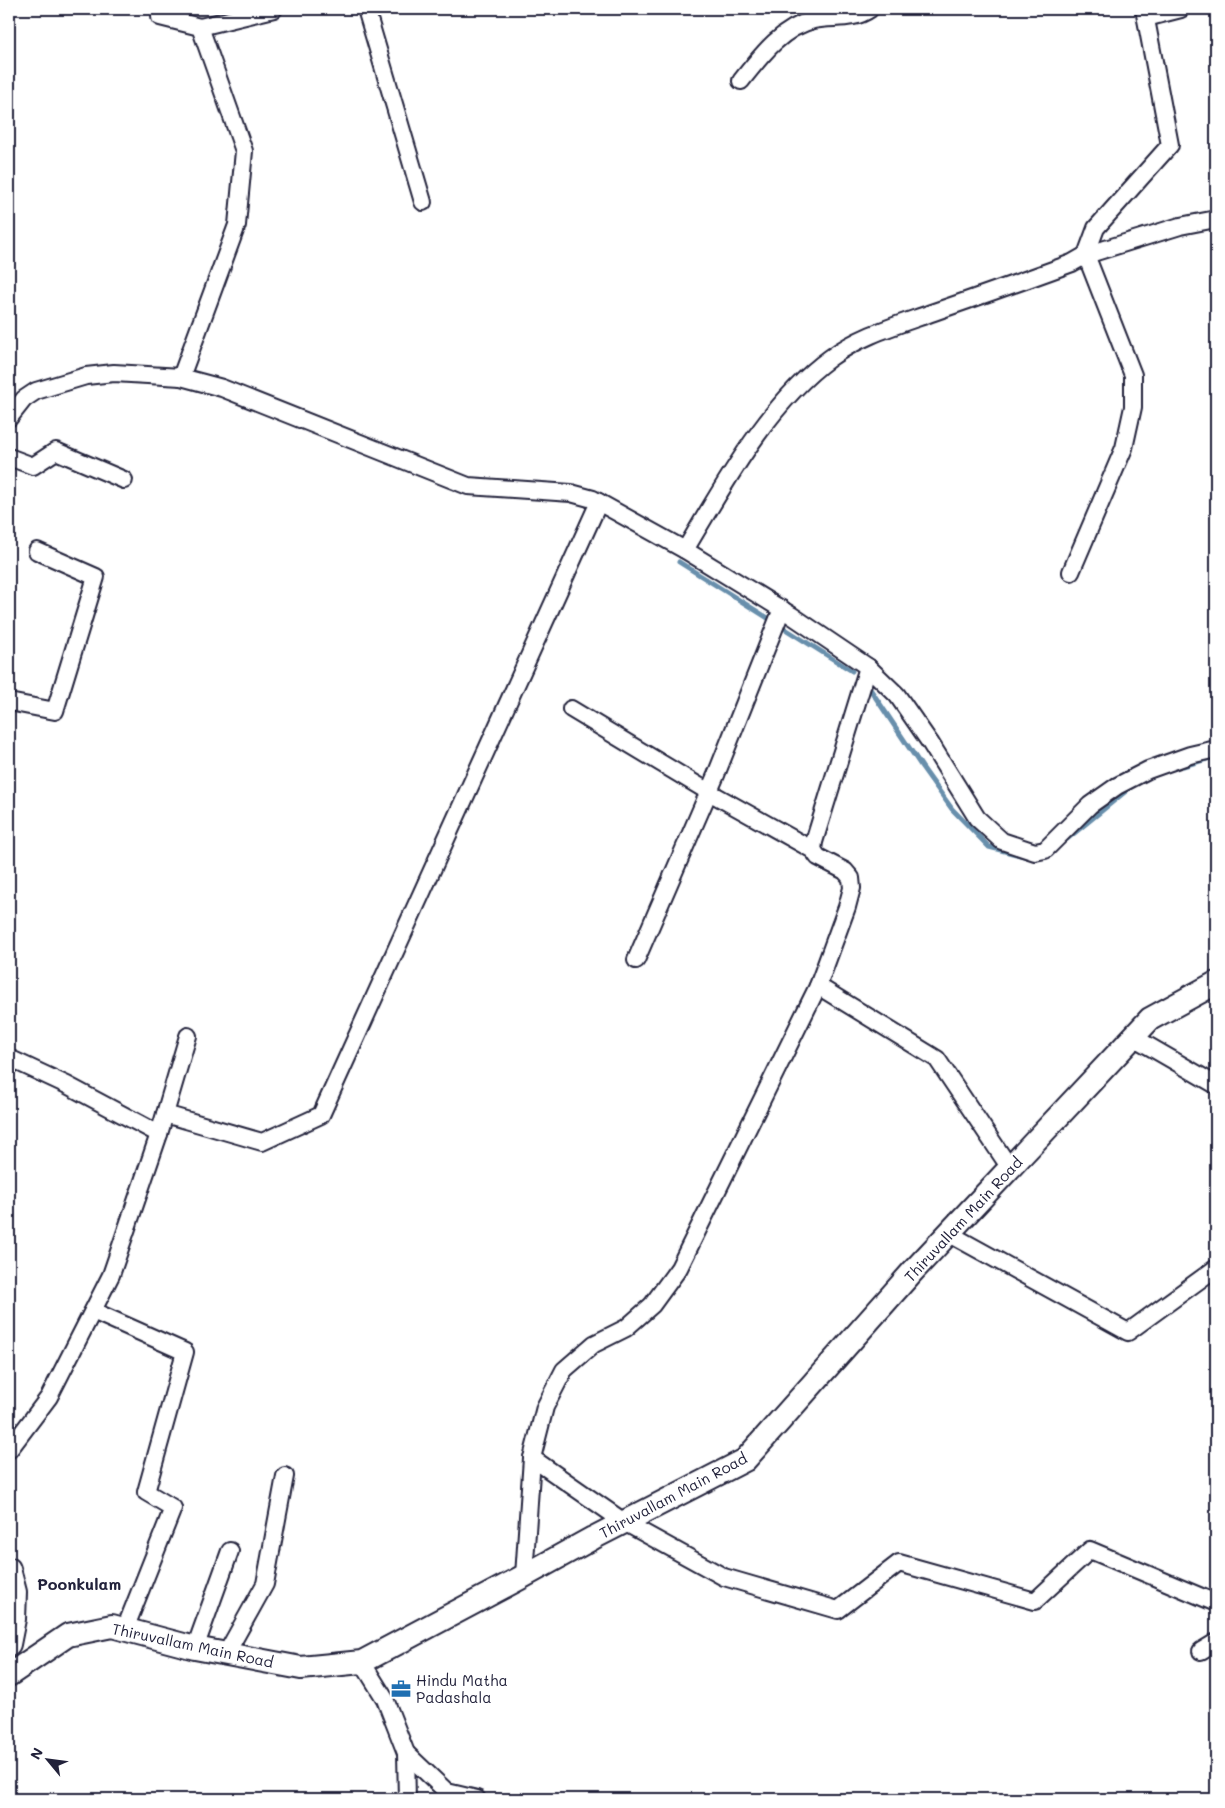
<svg xmlns="http://www.w3.org/2000/svg" width="1225" height="1808" font-family="Mali,sans-serif">
  <style>
    .lines { fill: none; stroke-linecap: round; stroke-linejoin: round }
    .stream { stroke: #688fac; stroke-width: 5 }
    .street-casing { stroke: #22223b; stroke-width: 20 }
    .secondary-casing { stroke: #22223b; stroke-width: 26 }
    .street { stroke: #fff; stroke-width: 16 }
    .secondary { stroke: #fff; stroke-width: 22 }
    .labels { text-anchor: middle; dominant-baseline: central; stroke-width: 4; stroke-linejoin: round; paint-order: stroke }
    .street-label { font-size: 15px; fill: #22223b; stroke: #fff }
    .poi-label { font-size: 15px; fill: #22223b; stroke: #fff; text-anchor: start }
    .neighbourhood-label { font-size: 16px; font-weight: bold; fill: #22223b; stroke: #fff }
  </style>
  <rect width="100%" height="100%" fill="#fff"/>
  <filter id="ink" filterUnits="userSpaceOnUse"><feTurbulence type="fractalNoise" baseFrequency=".02" numOctaves="2"/><feDisplacementMap in="SourceGraphic" scale="10" xChannelSelector="R" yChannelSelector="G"/><feConvolveMatrix kernelMatrix="1 2 1 2 8 2 1 2 1" color-interpolation-filters="sRGB"/></filter>
  <g filter="url(#ink)">
    <g class="lines">
      <g class="stream">
        <path d="M679,562l173,109"/>
        <path d="M866,683l56,84 30,42 37,38 35,9"/>
        <path d="M1183,766l27,-8 6,1"/>
        <path d="M1067,839l65,-53"/>
      </g>
      <defs>
        <g id="street">
          <path d="M160,9v8l40,10 44,124 -7,74 -56,152"/>
          <path d="M366,9l57,193"/>
          <path d="M1146,18l35,-9"/>
          <path d="M200,27l74,-18"/>
          <path d="M741,81c19,-24 41,-54 73,-61 19,-4 39,1 56,-11"/>
          <path d="M9,418l15,-19 12,-8 50,-15 28,-3 67,4 41,11 246,98 103,7 22,6 92,51 106,65 77,52 29,28 34,49 46,74 25,23 33,11 10,-2 45,-45 27,-19 31,-16 42,-15 26,-6"/>
          <path d="M9,457l24,9 23,-15 68,29"/>
          <path d="M685,550c39,-65 83,-147 145,-192 31,-23 68,-33 104,-46 46,-16 92,-32 138,-49l14,-8 94,-29 36,-7"/>
          <path d="M1071,572l53,-124 9,-41v-32l-47,-120 10,-27 74,-83 -26,-136"/>
          <path d="M9,702l46,9 41,-134 -59,-26"/>
          <path d="M571,709l138,83 104,58"/>
          <path d="M636,960l80,-185 66,-166"/>
          <path d="M818,986l119,73 73,109"/>
          <path d="M1133,1037l83,48"/>
          <path d="M9,1058l58,27 92,49"/>
          <path d="M165,1114l97,28 59,-27 278,-613"/>
          <path d="M948,1233l180,99 88,-64"/>
          <path d="M93,1311l92,41 -39,140 27,16 -48,121"/>
          <path d="M9,1450l40,-53 62,-122 48,-141 29,-98"/>
          <path d="M532,1458l92,64 100,55 114,33 61,-47 136,38 55,-51 126,53"/>
          <path d="M524,1576l8,-118 13,-51 19,-37 30,-26 32,-16 26,-23 27,-37 139,-282 29,-79 5,-19 -1,-10 -6,-7 -27,-14 -5,-7 1,-8 54,-175"/>
          <path d="M195,1648l35,-97"/>
          <path d="M1201,1651l15,-9"/>
          <path d="M226,1654l39,-70 20,-108"/>
          <path d="M362,1662l23,37 21,54 1,46"/>
          <path d="M406,1753l41,39 30,7"/>
        </g>
        <g id="secondary">
          <path d="M9,1569l6,23 -1,27 -5,25"/>
          <path d="M9,1675l59,-40 44,-9 83,22 106,20 61,-6 162,-86 69,-38 152,-78 168,-189 237,-252 66,-36"/>
        </g>
      </defs>
      <use href="#street" class="street-casing"/>
      <use href="#secondary" class="secondary-casing"/>
      <use href="#street" class="street"/>
      <use href="#secondary" class="secondary"/>
    </g>
  </g>
  <defs>
    <symbol id="office-bare" viewBox="-9 -9 18 18"><path d="M-6-3h4V-5.5h4V-3h4V5H-6ZM-1-4.5V-3h2v-1.5ZM-6 0V1H6V0Z" fill="#1f6fb2" stroke="#fff" stroke-width="2.5" paint-order="stroke"/></symbol>
  </defs>
  <g fill-rule="evenodd">
    <use href="#office-bare" x="387" y="1675" width="28" height="28"/>
  </g>
  <g class="labels">
    <g class="street-label">
      <text transform="translate(963 1219) rotate(-47)">Thiruvallam Main Road</text>
      <text transform="translate(673 1495) rotate(-28)">Thiruvallam Main Road</text>
      <text transform="translate(193 1645) rotate(12)">Thiruvallam Main Road</text>
    </g>
    <g class="poi-label">
      <text x="416" y="1680">Hindu Matha<tspan x="416" dy="17">Padashala</tspan></text>
    </g>
    <g class="neighbourhood-label">
      <text x="79" y="1583">Poonkulam</text>
    </g>
  </g>
  <rect width="1225" height="1808" fill="none" stroke="#fff" stroke-width="30"/>
  <rect x="15" y="15" width="1195" height="1778" fill="none" stroke="#22223b" stroke-width="2" filter="url(#ink)"/>
  <g transform="translate(48 1760) rotate(299)" stroke="#ffffff" stroke-width="4" paint-order="stroke">
  <path d="M0-4L9 19L0 12L-9 19Z" fill="#22223b"/>
  <text y="-8" font-size="14" font-weight="bold" text-anchor="middle" fill="#22223b">N</text>
  </g>
</svg>
